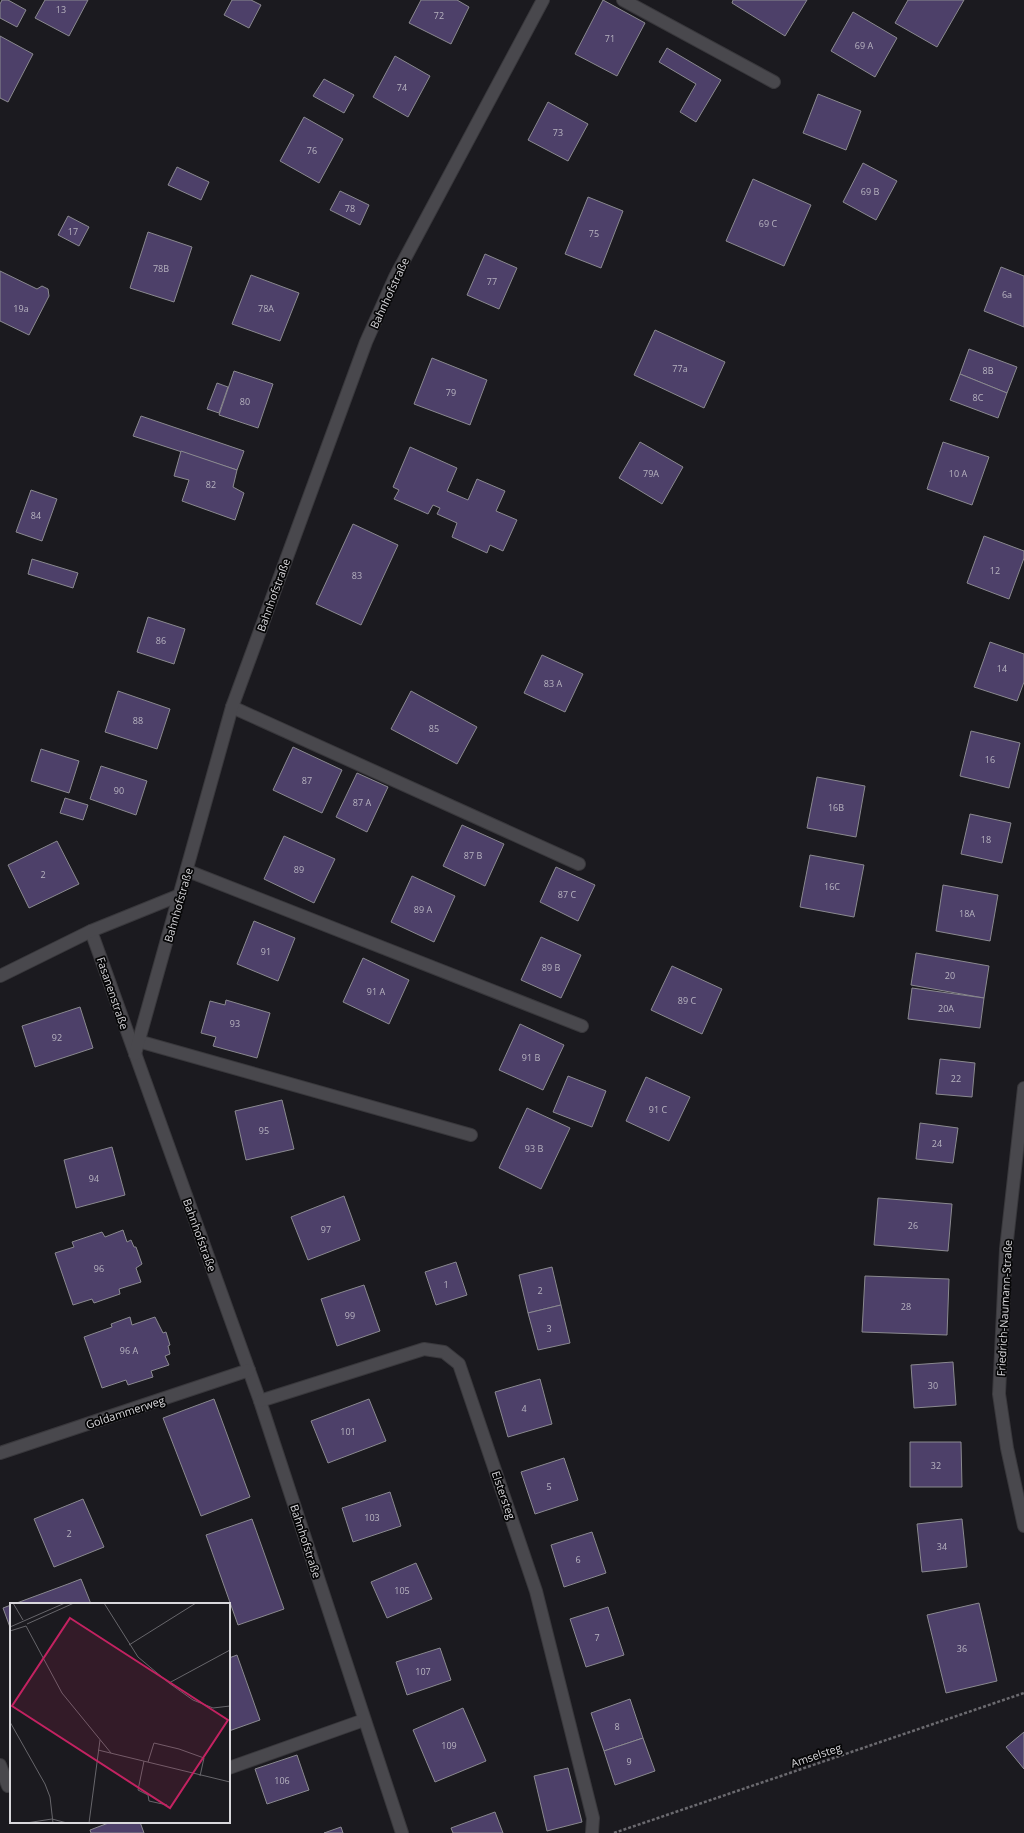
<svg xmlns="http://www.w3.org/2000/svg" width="1024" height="1833" font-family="'Open Sans',sans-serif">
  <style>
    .building { fill: #4d4069; stroke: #8a898f }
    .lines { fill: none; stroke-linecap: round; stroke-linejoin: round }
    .lane-casing { stroke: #39383c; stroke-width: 14 }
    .street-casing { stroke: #39383c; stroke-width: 14 }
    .path { stroke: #6b6a6f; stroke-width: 2.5; stroke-dasharray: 3 2; stroke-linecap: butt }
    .lane { stroke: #49484d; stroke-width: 12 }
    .street { stroke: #49484d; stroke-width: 12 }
    .labels { text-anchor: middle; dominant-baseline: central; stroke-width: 3.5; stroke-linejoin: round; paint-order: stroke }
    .number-label { font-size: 9px; fill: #b6b2bf }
    .street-label { font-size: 11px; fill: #d9d8dc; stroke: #060607 }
    .inset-road { fill: none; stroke: #67666b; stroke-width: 1 }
    .view { fill: #c32261; fill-opacity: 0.15; stroke: #c32261; stroke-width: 2 }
    .inset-edge { fill: none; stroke: #d9d8dc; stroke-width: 2 }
  </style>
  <rect width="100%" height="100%" fill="#1b1a1f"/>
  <g class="building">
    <path d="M2,0h6l18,10 -9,17 -17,-9v-14z"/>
    <path d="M45,0h43l-19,36 -34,-18z"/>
    <path d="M232,0h19l10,5 -12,23 -25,-13z"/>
    <path d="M421,0h36l12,7 -18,37 -42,-21z"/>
    <path d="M603,0l42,23 -28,53 -42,-22z"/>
    <path d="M733,0h74l-22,36 -53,-33z"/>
    <path d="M908,0h56l-27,47 -42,-24z"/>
    <path d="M853,12l44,26 -22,39 -44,-26z"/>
    <path d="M0,36l33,18 -25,48 -8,-4z"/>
    <path d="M667,48l54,32 -25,42 -16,-10 16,-28 -37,-22z"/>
    <path d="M395,56l35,20 -22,41 -35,-20z"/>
    <path d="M324,79l30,16 -10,18 -31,-17z"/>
    <path d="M818,94l43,17 -15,39 -43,-17z"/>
    <path d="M548,102l40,22 -20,37 -40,-21z"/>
    <path d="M304,117l39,22 -24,44 -39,-22z"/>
    <path d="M863,163l34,18 -21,39 -33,-18z"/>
    <path d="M177,167l32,15 -8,18 -33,-15z"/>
    <path d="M753,179l58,26 -27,61 -58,-25z"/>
    <path d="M340,191l29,14 -9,20 -30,-15z"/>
    <path d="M588,197l35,14 -22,57 -36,-14z"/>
    <path d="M68,216l21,11 -10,19 -21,-11z"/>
    <path d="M148,232l44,15 -18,55 -44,-14z"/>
    <path d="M485,254l32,14 -18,41 -32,-14z"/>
    <path d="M1001,267l23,9v51l-40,-16z"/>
    <path d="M0,271l37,18 5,-3 6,3 1,7 -20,39 -29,-14z"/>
    <path d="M251,275l48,18 -19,48 -48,-17z"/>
    <path d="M655,330l70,32 -21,46 -70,-33z"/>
    <path d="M969,349l48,18 -10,26 -47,-19z"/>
    <path d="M432,358l55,22 -17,45 -56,-21z"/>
    <path d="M234,371l39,13 -15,44 -39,-13z"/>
    <path d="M960,374l47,19 -9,25 -48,-18z"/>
    <path d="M217,383l11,4 -9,26 -12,-4z"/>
    <path d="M141,416l103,35 -7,19 -104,-34z"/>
    <path d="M640,442l43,25 -21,37 -43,-26z"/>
    <path d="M943,442l46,15 -17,48 -45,-16z"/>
    <path d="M410,447l47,21 -10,23 21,9 9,-21 28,12 -9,20 21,9 -14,31 -13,-6 -3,8 -35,-16 5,-14 -20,-9 3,-6 -7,-3 -5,9 -34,-15 5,-9 -6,-3z"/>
    <path d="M181,451l56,19 -4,17 11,6 -9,27 -53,-19 7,-21 -15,-4z"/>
    <path d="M31,490l26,9 -15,42 -26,-9z"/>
    <path d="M353,524l45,21 -37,80 -45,-21z"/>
    <path d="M984,536l40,15v7l-15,41 -42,-16z"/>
    <path d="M32,559l46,14 -5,15 -45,-14z"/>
    <path d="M148,617l37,12 -11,35 -37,-12z"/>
    <path d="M990,642l34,12v28l-7,19 -43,-14z"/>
    <path d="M542,655l41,19 -18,38 -41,-19z"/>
    <path d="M118,691l52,18 -13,40 -52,-17z"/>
    <path d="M411,691l66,36 -20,37 -66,-35z"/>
    <path d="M971,731l49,12 -11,45 -49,-12z"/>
    <path d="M293,747l49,23 -20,43 -49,-23z"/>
    <path d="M41,749l38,12 -10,32 -38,-12z"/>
    <path d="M101,766l46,15 -11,34 -46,-16z"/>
    <path d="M357,773l31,14 -21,45 -31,-15z"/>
    <path d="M817,777l48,9 -9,51 -49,-9z"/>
    <path d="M65,798l23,7 -5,15 -23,-7z"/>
    <path d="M970,814l41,9 -9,40 -41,-9z"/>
    <path d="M462,825l42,19 -19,42 -42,-20z"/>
    <path d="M284,836l51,23 -21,44 -50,-24z"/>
    <path d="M57,841l22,43 -50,24 -21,-43z"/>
    <path d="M810,855l54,10 -10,52 -54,-10z"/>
    <path d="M556,867l39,18 -17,36 -38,-19z"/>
    <path d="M412,876l43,20 -21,46 -43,-20z"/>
    <path d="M943,885l55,10 -8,46 -54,-10z"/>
    <path d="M254,921l41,17 -17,43 -41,-17z"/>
    <path d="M541,937l40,18 -20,43 -40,-18z"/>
    <path d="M916,953l73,13 -5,32 -73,-13z"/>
    <path d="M363,958l46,22 -20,44 -46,-22z"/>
    <path d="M672,966l50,23 -20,45 -51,-24z"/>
    <path d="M912,988l72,10 -4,30 -72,-9z"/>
    <path d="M226,1000l44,13 -13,45 -44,-12 3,-9 -15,-4 9,-32 15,4z"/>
    <path d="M80,1007l13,41 -58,19 -13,-41z"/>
    <path d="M520,1024l44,21 -21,45 -44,-20z"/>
    <path d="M940,1059l35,4 -3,34 -36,-3z"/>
    <path d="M568,1076l38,15 -14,36 -39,-15z"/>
    <path d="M646,1077l44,20 -21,44 -43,-20z"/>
    <path d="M282,1100l12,49 -48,11 -11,-49z"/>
    <path d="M527,1108l43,20 -29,61 -42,-21z"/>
    <path d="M920,1123l38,5 -5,35 -37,-4z"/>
    <path d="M112,1147l13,48 -49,13 -12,-48z"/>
    <path d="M344,1196l16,44 -52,20 -17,-43z"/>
    <path d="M878,1198l74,6 -4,47 -74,-6z"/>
    <path d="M123,1230l4,12 4,-2 3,7h2l6,17 -6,4 5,14 -22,7 1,5 -26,9 -2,-4 -19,6 -18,-52 19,-6 -2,-5 30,-10 3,5z"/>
    <path d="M456,1262l11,33 -31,10 -11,-33z"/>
    <path d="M552,1267l9,38 -33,8 -9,-38z"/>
    <path d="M865,1276l84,3 -2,56 -85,-3z"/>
    <path d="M364,1285l16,46 -43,15 -16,-47z"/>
    <path d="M561,1305l9,38 -32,7 -10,-37z"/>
    <path d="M130,1317l2,8 23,-8 8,16 3,-1 4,13 -2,1 2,8 -5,2 4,9 -18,6 2,6 -25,8 -2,-5 -24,8 -18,-51 28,-10 -1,-3z"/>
    <path d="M953,1362l3,43 -42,3 -3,-43z"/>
    <path d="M540,1379l12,45 -44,13 -13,-45z"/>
    <path d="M214,1399l36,98 -49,19 -38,-98z"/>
    <path d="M369,1399l17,42 -58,22 -17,-42z"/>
    <path d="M910,1442h51l1,45h-52z"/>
    <path d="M564,1458l14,42 -43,14 -14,-42z"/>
    <path d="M390,1492l11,34 -48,16 -11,-34z"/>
    <path d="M83,1499l21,48 -50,20 -20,-48z"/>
    <path d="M252,1519l32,90 -46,16 -32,-90z"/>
    <path d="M962,1519l5,48 -45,5 -5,-48z"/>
    <path d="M592,1532l14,41 -42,14 -13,-42z"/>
    <path d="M416,1563l16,36 -45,19 -16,-36z"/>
    <path d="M81,1579l10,25h-77l54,-20z"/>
    <path d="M979,1603l18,78 -51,12 -19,-78z"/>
    <path d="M11,1605v25l-8,-22z"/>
    <path d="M608,1607l16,48 -38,12 -16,-48z"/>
    <path d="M440,1648l11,32 -44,15 -11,-33z"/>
    <path d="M237,1655l23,65 -31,11v-73z"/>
    <path d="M630,1699l13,39 -39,13 -13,-38z"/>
    <path d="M463,1708l23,53 -51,21 -22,-52z"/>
    <path d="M1024,1732v37l-18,-22z"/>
    <path d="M643,1738l12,33 -40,14 -11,-34z"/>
    <path d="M297,1755l12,35 -42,14 -12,-35z"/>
    <path d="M568,1768l14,54 -35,9 -13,-55z"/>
    <path d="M495,1812l8,21h-50l-2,-5z"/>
    <path d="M111,1822h29l4,11h-53l-1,-3z"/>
    <path d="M341,1827l2,6h-19z"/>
  </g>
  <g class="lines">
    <defs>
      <g id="lane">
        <path d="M623,0l151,82"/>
        <path d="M232,707l347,157"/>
        <path d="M188,871l394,155"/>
        <path d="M138,1041l333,94"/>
        <path d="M229,1768l135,-48"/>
      </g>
      <g id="street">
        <path d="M91,931l169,470 142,432"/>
        <path d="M0,976l91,-45 89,-36"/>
        <path d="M135,1054l97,-347 134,-365 29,-65 148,-277"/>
        <path d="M1024,1088l-18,161 -7,145 8,54 17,78"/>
        <path d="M260,1401l164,-52 20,3 15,12 77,227 57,227 -1,15"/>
        <path d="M0,1453l249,-83"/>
        <path d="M0,1765l8,21"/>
      </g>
    </defs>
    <use href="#lane" class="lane-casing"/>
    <use href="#street" class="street-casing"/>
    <path class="path" d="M614,1833l410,-140"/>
    <use href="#lane" class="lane"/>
    <use href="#street" class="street"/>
  </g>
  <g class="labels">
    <g class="number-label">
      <text x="61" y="9">13</text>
      <text x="439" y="15">72</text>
      <text x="610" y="38">71</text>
      <text x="864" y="45">69 A</text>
      <text x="402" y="87">74</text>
      <text x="558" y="132">73</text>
      <text x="312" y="150">76</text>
      <text x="870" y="191">69 B</text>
      <text x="350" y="208">78</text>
      <text x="768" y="223">69 C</text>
      <text x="73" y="231">17</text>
      <text x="594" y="233">75</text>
      <text x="161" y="268">78B</text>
      <text x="492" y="281">77</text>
      <text x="1007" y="294">6a</text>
      <text x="21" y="308">19a</text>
      <text x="266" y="308">78A</text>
      <text x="680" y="368">77a</text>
      <text x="988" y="370">8B</text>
      <text x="451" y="392">79</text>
      <text x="978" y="397">8C</text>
      <text x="245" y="401">80</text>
      <text x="651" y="473">79A</text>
      <text x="958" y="473">10 A</text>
      <text x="211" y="484">82</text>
      <text x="36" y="515">84</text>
      <text x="995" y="570">12</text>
      <text x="357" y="575">83</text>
      <text x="161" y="640">86</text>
      <text x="1002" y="668">14</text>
      <text x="553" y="683">83 A</text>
      <text x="138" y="720">88</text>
      <text x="434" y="728">85</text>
      <text x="990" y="759">16</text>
      <text x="307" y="780">87</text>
      <text x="119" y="790">90</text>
      <text x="362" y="802">87 A</text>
      <text x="836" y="807">16B</text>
      <text x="986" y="839">18</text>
      <text x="473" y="855">87 B</text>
      <text x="299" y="869">89</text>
      <text x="43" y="874">2</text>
      <text x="832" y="886">16C</text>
      <text x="567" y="894">87 C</text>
      <text x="423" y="909">89 A</text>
      <text x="967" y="913">18A</text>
      <text x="266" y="951">91</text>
      <text x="551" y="967">89 B</text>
      <text x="950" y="975">20</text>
      <text x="376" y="991">91 A</text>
      <text x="687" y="1000">89 C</text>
      <text x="946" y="1008">20A</text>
      <text x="235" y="1023">93</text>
      <text x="57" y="1037">92</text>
      <text x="531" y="1057">91 B</text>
      <text x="956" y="1078">22</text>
      <text x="658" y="1109">91 C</text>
      <text x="264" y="1130">95</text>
      <text x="937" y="1143">24</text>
      <text x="534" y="1148">93 B</text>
      <text x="94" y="1178">94</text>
      <text x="913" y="1225">26</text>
      <text x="326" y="1229">97</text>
      <text x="99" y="1268">96</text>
      <text x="446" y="1284">1</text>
      <text x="540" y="1290">2</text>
      <text x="906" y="1306">28</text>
      <text x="350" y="1315">99</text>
      <text x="549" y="1328">3</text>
      <text x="129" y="1350">96 A</text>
      <text x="933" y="1385">30</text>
      <text x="524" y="1408">4</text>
      <text x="348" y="1431">101</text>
      <text x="936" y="1465">32</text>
      <text x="549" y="1486">5</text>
      <text x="372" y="1517">103</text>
      <text x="69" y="1533">2</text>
      <text x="942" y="1546">34</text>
      <text x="578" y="1559">6</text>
      <text x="402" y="1590">105</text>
      <text x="597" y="1637">7</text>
      <text x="962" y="1648">36</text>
      <text x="423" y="1671">107</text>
      <text x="617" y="1726">8</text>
      <text x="449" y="1745">109</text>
      <text x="629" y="1761">9</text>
      <text x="282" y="1780">106</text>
    </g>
    <g class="street-label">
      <text transform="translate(389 293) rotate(-65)">Bahnhofstraße</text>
      <text transform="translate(273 595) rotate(-70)">Bahnhofstraße</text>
      <text transform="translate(178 905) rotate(-74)">Bahnhofstraße</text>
      <text transform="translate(113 993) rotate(71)">Fasanenstraße</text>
      <text transform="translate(200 1235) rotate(70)">Bahnhofstraße</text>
      <text transform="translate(1004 1308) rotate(-87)">Friedrich-Naumann-Straße</text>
      <text transform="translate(125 1412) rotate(-18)">Goldammerweg</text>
      <text transform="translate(504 1495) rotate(71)">Elstersteg</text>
      <text transform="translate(306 1541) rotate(72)">Bahnhofstraße</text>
      <text transform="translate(816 1755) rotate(-19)">Amselsteg</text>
    </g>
  </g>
  <g transform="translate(10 1603)">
    <rect width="220" height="220" fill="#1b1a1f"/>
    <path class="inset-road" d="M3,0l10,17M94,0l34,54 31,26 24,17 20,8 17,-2M17,21l47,-21M16,23l36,67 49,60M0,24l55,-24M0,28l16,-5M119,42l67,-42M159,80l61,-33M0,119l35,62 5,13 3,26M88,147l132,32M134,158l-6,29 10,5 1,6 18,4M138,159l6,-19 25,6 25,9 -4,18M16,220l26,-4 15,4M79,220l11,-83"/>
    <path class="view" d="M60,15l158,102 -58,88 -158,-102z"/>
    <rect width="220" height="220" class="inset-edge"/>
  </g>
</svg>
